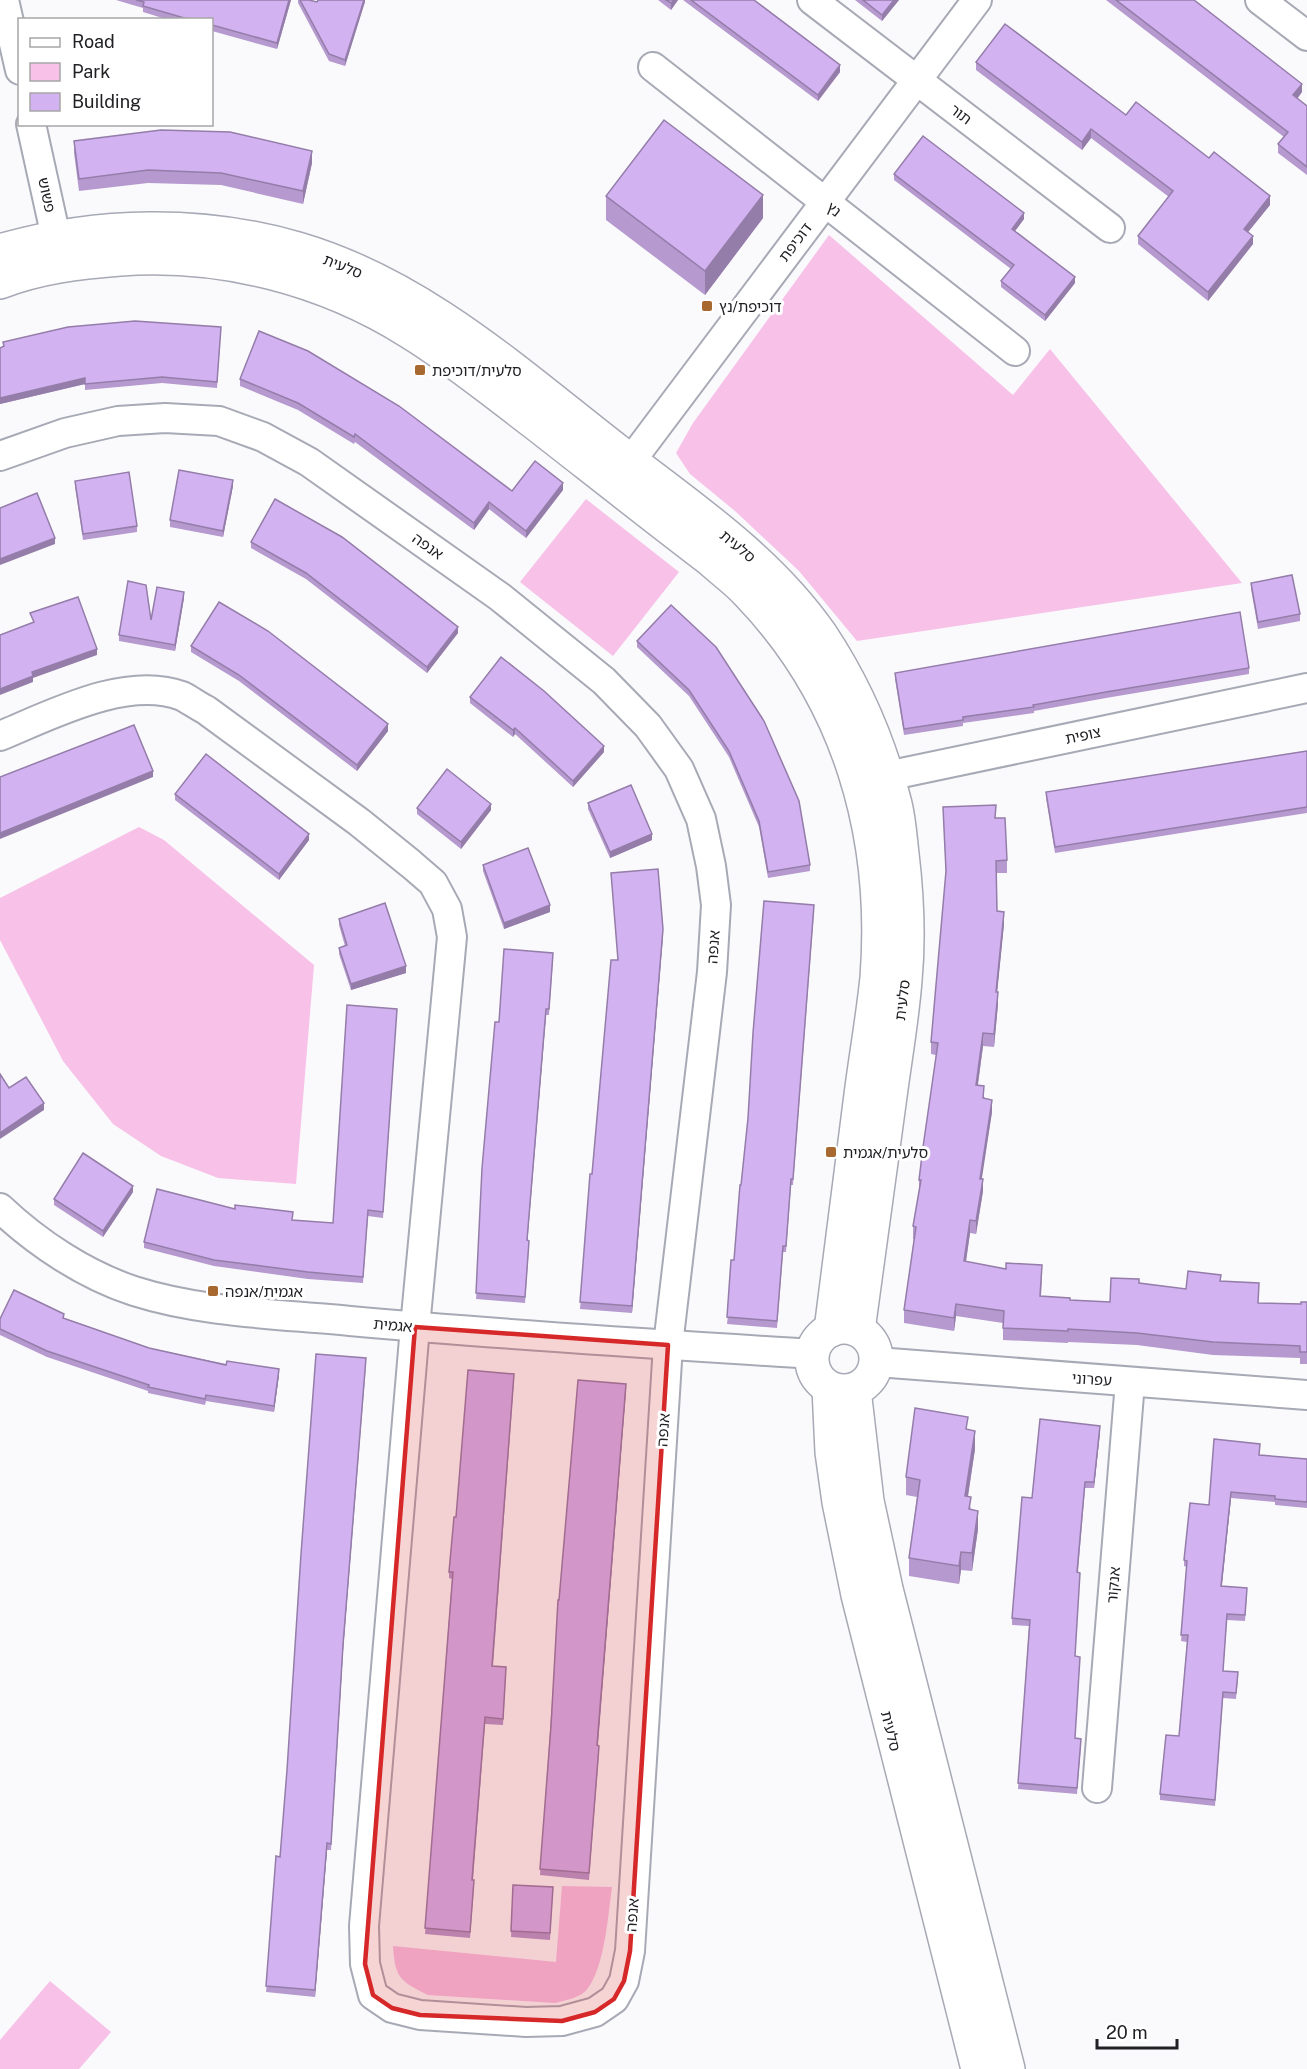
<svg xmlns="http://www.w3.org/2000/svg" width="1307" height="2069" font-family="'Public Sans','Noto Sans Hebrew',sans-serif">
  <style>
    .green { fill: #f7c1e8 }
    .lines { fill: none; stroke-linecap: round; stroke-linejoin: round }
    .street-casing { stroke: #a7a9b5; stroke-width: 32 }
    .secondary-casing { stroke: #a7a9b5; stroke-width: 36 }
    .street { stroke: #fff; stroke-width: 28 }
    .secondary { stroke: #fff; stroke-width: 33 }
    .wall { fill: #b599cf }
    .shaded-wall { fill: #947da9 }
    .building { fill: #d3b2f1; stroke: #947da9; stroke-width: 1.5 }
    .marked { fill: #d62828; fill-opacity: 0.2; stroke: #d62828; stroke-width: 4.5; stroke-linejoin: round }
    .poi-dot { fill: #a86930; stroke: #fff; stroke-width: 2 }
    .labels { text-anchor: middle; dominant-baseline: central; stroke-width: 6; stroke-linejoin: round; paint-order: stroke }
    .street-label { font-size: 15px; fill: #202125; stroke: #fff }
    .poi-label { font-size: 15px; fill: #202125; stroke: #fff; text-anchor: start }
  </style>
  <rect width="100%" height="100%" fill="#fafafd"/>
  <g class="green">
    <path d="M829,235l184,160 37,-46 192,234 -385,58 -58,-70 -64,-60 -45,-37 -14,-21 17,-30z"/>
    <path d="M586,499l93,73 -66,84 -93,-74z"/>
    <path d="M139,827l25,13 150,125 -18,219 -78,-6 -57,-22 -48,-32 -50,-63 -63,-121v-42z"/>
    <path d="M562,1886l50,1c-4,28 -7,78 -24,101 -7,10 -22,12 -33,15l-127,-8c-28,-14 -33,-17 -35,-49l163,16z"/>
    <path d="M50,1981l61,51 -32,37h-79v-29z"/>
  </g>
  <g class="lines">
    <defs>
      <g id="street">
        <path d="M4,0l16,70"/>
        <path d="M812,0l298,228"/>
        <path d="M1260,0l47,36"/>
        <path d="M653,67l362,284"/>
        <path d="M31,124l30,136"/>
        <path d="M0,456l65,-23 53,-12 47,-3 54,3 44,16 46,25 191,135 104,84 44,45 31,43 22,50 10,47 5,39 -4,67 -44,373 -38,606 -6,30 -10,18 -19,13 -33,9 -36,1 -106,-7 -28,-7 -19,-13 -8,-31 -1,-38 51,-599 37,-390 -5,-28 -14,-26 -22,-19 -52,-42 -153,-112c-8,-4 -16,-10 -24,-14 -56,-21 -131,19 -182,40"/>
        <path d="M618,478l359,-478"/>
        <path d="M868,783l19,-7 420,-88"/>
        <path d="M0,1208c37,35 85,67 134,83 69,22 145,23 216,30 154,14 308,23 462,33"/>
        <path d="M877,1362l430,33"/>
        <path d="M1097,1788l33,-406"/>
      </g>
      <g id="secondary">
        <path d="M0,251c97,-28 201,-30 298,-2 123,36 220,125 318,201 73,56 152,109 205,185 34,51 59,110 74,169 4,16 5,33 7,50 5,42 7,84 3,126 -3,39 -10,78 -15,116 -11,78 -21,156 -32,234"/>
        <path d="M0,282c38,-15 80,-20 120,-23 102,-7 204,19 290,73 44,27 84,60 125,91 59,46 117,92 176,137 12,11 26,21 37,33 101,105 140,241 129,385 -4,39 -11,78 -16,117 -10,78 -20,157 -30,235"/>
        <circle cx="844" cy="1359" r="32"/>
        <path d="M829,1388l3,64 7,50 19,93 120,474"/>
        <path d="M854,1390l13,111 19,88 122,480"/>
      </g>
    </defs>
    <use href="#street" class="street-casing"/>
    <use href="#secondary" class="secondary-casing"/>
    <use href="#street" class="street"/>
    <use href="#secondary" class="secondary"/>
  </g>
  <g class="wall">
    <path d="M116,0h175l-14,49 -65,-18v-11h-43l-26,-8v-4z"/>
    <path d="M298,0h11l8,2 48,-2 -20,66 -16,-5 -31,-58z"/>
    <path d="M658,0h20l-7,10z"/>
    <path d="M683,0h71l86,72 -22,29z"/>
    <path d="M855,0h44l-17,21z"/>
    <path d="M1106,0h88l108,92 -5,7 10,7v69l-29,-22v-9l6,-7z"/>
    <path d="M976,62l150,53 144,90 -22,27 5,12 -45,57 -70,-57v-8l31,-39 -78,-59 -9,12 -106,-80z"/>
    <path d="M74,141l238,22 -9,41 -82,-19 -73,-2 -69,8 -5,-38z"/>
    <path d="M894,174l130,45 -9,12 60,52 -30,38 -44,-34v-6l10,-12 -117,-89z"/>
    <path d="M606,196l157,22 -58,77 -99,-75z"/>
    <path d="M221,327l-4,61 -55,-5 -77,7v-6l-85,20v-56l3,-1v-5z"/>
    <path d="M240,379l272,112 51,-1 -37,48 -37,-29 -15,21 -119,-88 -1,2 -56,-34 -58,-24z"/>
    <path d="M75,481l62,45v6l-54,8 -8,-53z"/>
    <path d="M233,486l-10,51 -53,-10v-7z"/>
    <path d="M251,542l207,91 -31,40 -121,-94 -55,-31z"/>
    <path d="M1251,583l49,31v7l-42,8 -7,-40z"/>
    <path d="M184,598l-9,53 -56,-10v-6l32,-15z"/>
    <path d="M671,605l139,260v6l-42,7 -9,-51 -30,-70 -40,-61 -52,-49v-6z"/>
    <path d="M191,646l197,85 -31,40 -118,-90 -48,-29z"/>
    <path d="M1249,668v6l-143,24 -72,13v2l-71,10v3l-59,9 -9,-56v-6z"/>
    <path d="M470,697l134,55 -31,35 -58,-53 -2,3 -43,-34z"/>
    <path d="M1307,751v62l-252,40 -9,-55v-6z"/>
    <path d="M175,794l134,46 -30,40 -104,-80z"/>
    <path d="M588,803l64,37 -42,18 -22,-49z"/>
    <path d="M943,807l53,11 11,42v13h-11l1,38 7,13 -7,68 1,12 -4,43 -11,-1 -5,39 14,27 -11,67 2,12 -7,43 -6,-1 -4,29 76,15 -1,19 29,4 40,2 29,-19 47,6 35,-8 38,22 42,1 6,-2v62h-7v-6l-87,-3 -76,-10 -69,-3v1l-65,-3v-17l-47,-7 -2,15 -50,-8v-13l10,-71h-1v-13l6,-34v-12l17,-125 -5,-1v-12l15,-166z"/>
    <path d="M417,808l74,2 -30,39 -44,-35z"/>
    <path d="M483,865l67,47 -46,17 -21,-58z"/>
    <path d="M611,873l52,62 -31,378 -52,-4 12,-135 26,-214z"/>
    <path d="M814,911l-21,274h-2l-5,67h-3l-6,76 -50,-4 7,-64z"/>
    <path d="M339,919l67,54 -55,17 -12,-36v-6l6,-2 -6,-21z"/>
    <path d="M553,959l-4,56h-3l-19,225 2,7 -4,56 -49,-4 23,-277z"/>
    <path d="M397,1009l-14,209 -15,-2 -5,67 -55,-4 -94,-13 -70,-18v-6l91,-33 57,11 41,3z"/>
    <path d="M133,1192l-30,45 -49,-32v-6z"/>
    <path d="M64,1318l85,30 130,27 -5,37 -68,-11 -1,4 -57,-12v-2l-101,-34 -47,-22v-16z"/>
    <path d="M366,1365l-23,286 -12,199h-4l-12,147 -49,-5 14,-135z"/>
    <path d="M514,1380l-21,286 13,7 -3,52 -18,-1 -12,156 1,6 -4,52 -45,-4 27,-355 -3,-1v-6l7,-55z"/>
    <path d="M626,1390l-28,355 1,7 -10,128 -49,-5 19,-275z"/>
    <path d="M968,1429l7,20 -7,48 3,13 7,19 -6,42 -11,-1 -2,14 -50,-8v-18l8,-61 -11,-2v-18z"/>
    <path d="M1100,1432l-6,56h-9l-7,84 -3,84v82l6,7 -4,49 -59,-5 11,-163 -17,-1v-7l20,-120z"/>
    <path d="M1260,1455l47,4v49l-32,-3v-3l-44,-4 -9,88 25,8 -2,27 -18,-1 -4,51 15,7 -2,21 -13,-1 -8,108 -55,-6v-6l19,-58 8,-94 -6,-1 6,-74 -3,-1v-6l25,-55z"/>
    <path d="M513,1885l40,2 -3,53 -39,-3z"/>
  </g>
  <g class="shaded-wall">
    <path d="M289,0h2l-14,49v-6z"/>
    <path d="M364,0h1v2l-20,64v-6z"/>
    <path d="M674,0h4l-7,10v-7z"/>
    <path d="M894,0h5l-17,21v-6z"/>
    <path d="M840,65v7l-22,29v-6z"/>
    <path d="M1302,84v8l-9,12v-9z"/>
    <path d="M1091,129v9l-9,12v-8z"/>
    <path d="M312,151v12l-9,41v-13z"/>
    <path d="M763,195v23l-58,77v-24z"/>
    <path d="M1270,196v9l-26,32v-8z"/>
    <path d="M1024,213v6l-12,16v-6z"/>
    <path d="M1253,236v8l-45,57v-9z"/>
    <path d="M1075,277v6l-30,38v-6z"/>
    <path d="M85,378v6l-85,20v-6z"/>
    <path d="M233,480v6l-10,51v-6z"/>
    <path d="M563,483v7l-37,48v-7z"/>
    <path d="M489,502v7l-15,21v-7z"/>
    <path d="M55,538v6l-55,21v-6z"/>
    <path d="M184,592v6l-9,53v-6z"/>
    <path d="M458,627v6l-31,40v-6z"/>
    <path d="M97,649v6l-64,23v4l-33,13v-6l32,-17z"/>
    <path d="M388,724v7l-31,40v-6z"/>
    <path d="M515,728v6l-2,3v-7z"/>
    <path d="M604,746v6l-31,35v-6z"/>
    <path d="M153,771v6l-153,62v-6z"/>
    <path d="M491,804v6l-30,39v-7z"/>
    <path d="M309,834v6l-30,40v-6z"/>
    <path d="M652,834v6l-42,18v-6z"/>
    <path d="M550,905v7l-46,17v-6z"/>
    <path d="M1004,912v12l-8,80v-12z"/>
    <path d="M663,929v6l-31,378v-7z"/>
    <path d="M406,966v7l-55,17v-6z"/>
    <path d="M998,992v12l-4,43v-13z"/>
    <path d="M546,1009v6l-19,231v-6z"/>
    <path d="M983,1033v13l-7,51v-12z"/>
    <path d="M992,1100v12l-12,79v-12z"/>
    <path d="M44,1103v7l-44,29v-6z"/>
    <path d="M983,1179v12l-7,43v-13z"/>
    <path d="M133,1186v6l-30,45v-6z"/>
    <path d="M970,1220v13l-6,41v-13z"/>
    <path d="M956,1304v12l-2,15v-13z"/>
    <path d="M366,1358l-23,293 -12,199 12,-205z"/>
    <path d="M279,1369v6l-5,37v-6z"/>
    <path d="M626,1384v6l-29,362v-7z"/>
    <path d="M1100,1426v6l-6,56v-6z"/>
    <path d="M975,1431v18l-10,65v-18z"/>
    <path d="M1231,1492v6l-10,94v-6z"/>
    <path d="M978,1511v18l-6,42v-18z"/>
    <path d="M961,1552v18l-2,14v-18z"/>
    <path d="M327,1843v7l-12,147v-7z"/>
  </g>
  <g class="building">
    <path d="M136,0h153l-12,43 -65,-18v-5h-21l-48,-14 1,-4z"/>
    <path d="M300,0h9l8,2 1,-2h46l-19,60 -16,-6z"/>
    <path d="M666,0h8l-3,3z"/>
    <path d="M691,0h63l86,65 -22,30z"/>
    <path d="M863,0h31l-12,15z"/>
    <path d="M1116,0h78l108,84 -9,11 14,11v61l-29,-23 10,-12z"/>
    <path d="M1005,24l121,91 10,-13 73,56 5,-6 56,44 -26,33 9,7 -45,56 -70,-56 35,-45 -82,-62 -9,13 -106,-80z"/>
    <path d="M664,120l99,75 -58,76 -99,-75z"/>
    <path d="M161,130l69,2 82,19 -9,40 -82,-18 -73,-3 -69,9 -5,-38z"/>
    <path d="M923,136l101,77 -12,16 63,48 -30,38 -44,-34 13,-16 -120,-91z"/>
    <path d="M135,321l86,6 -4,55 -55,-5 -77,7v-6l-85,20v-50l4,-2 -1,-4 65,-15z"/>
    <path d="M259,331l49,20 91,55 113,85 23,-30 28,22 -37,48 -37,-29 -15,21 -119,-89 -1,3 -56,-34 -58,-24z"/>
    <path d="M179,470l54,10 -10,51 -53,-11z"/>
    <path d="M129,472l8,54 -54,8 -8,-53z"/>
    <path d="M37,493l18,45 -55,21v-51z"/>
    <path d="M275,499l67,38 116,90 -31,40 -121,-94 -55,-31z"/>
    <path d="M1292,575l8,39 -42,8 -7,-39z"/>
    <path d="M128,581l18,4 5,35 6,-33 27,5 -9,53 -56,-10z"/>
    <path d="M78,597l19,52 -65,23 1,4 -33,13v-54l34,-13 -4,-9z"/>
    <path d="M219,602l49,29 120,93 -31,41 -118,-90 -48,-29z"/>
    <path d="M671,605l45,42 48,74 35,80 11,64 -42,7 -9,-51 -30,-70 -40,-61 -52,-49z"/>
    <path d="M1240,612l9,56 -143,24 -73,13 1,2 -71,10v3l-59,9 -9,-56z"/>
    <path d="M501,657l43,34 60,55 -31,35 -58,-53 -2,2 -43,-33z"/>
    <path d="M134,725l19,46 -153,62v-56z"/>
    <path d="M1307,751v56l-252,40 -9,-55z"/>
    <path d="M206,754l103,80 -30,40 -104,-80z"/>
    <path d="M447,769l44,35 -30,38 -44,-34z"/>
    <path d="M631,785l21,49 -42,18 -22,-49z"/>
    <path d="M996,805l-1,13h10l2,42 -11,1 1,50 7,1 -8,80h2l-4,42 -11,-1 -7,52 8,1 -1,12 9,2 -12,79h3l-7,42 -6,-1 -6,41 42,8v-6l36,2 -2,31 30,2v2l40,2 1,-24 28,1v4l47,6 2,-18 33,4 -1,6 39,2 -1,20 43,1v-2h6v50h-7v-6l-87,-4 -76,-9 -69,-4v2l-65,-3 1,-17 -48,-7 -2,14 -50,-8 12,-83 -3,-1 8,-46h-2l4,-33 15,-104 -7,-1 15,-171 -3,-64z"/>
    <path d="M528,848l22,57 -46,18 -21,-58z"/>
    <path d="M658,869l5,60 -31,377 -52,-4 10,-128h2l19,-214h7l-7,-87z"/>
    <path d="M764,901l50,4 -21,274h-2l-5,67h-3l-6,75 -50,-4 4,-57h3l6,-75h1l7,-67 5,-85z"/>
    <path d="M385,903l21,63 -55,18 -12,-36 8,-3 -8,-26z"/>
    <path d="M504,949l49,4 -4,56h-3l-19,231 2,1 -4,56 -49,-4 6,-125 13,-146h4z"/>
    <path d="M347,1005l50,4 -14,203 -15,-2 -5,67 -55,-5 -94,-12 -70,-18 13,-53 78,20v-4l58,7 -1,8 41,3z"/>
    <path d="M0,1074l9,14 17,-11 18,26 -44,30z"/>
    <path d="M83,1153l50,33 -30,45 -49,-32z"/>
    <path d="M14,1290l50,24 -1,4 86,30 77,17 1,-4 52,8 -5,37 -68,-11 -1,4 -57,-12 1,-2 -102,-34 -47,-22v-10z"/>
    <path d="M316,1354l50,4 -23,287 -12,199 -4,-1 -12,147 -49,-4 10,-130 4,1 7,-87 14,-216z"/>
    <path d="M468,1370l46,4 -22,292 14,1 -3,52 -18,-2 -13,163h2l-4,52 -45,-4 28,-356h-4l5,-55h2z"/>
    <path d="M578,1380l48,4 -29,361 2,1 -10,127 -49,-4 11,-143 7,-126h1z"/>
    <path d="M915,1408l53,9 -2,12 9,2 -10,65 6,1 -2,12 9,2 -6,42 -11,-1 -2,14 -50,-8 11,-78 -14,-3z"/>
    <path d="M1040,1419l60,7 -6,56h-9l-8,90 3,1 -5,83 5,1 -5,81 6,1 -4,49 -59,-5 12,-163 -18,-2 10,-121 10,1z"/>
    <path d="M1214,1439l46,5 -1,11 48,4v43l-32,-3v-3l-44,-4 -10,94 26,2 -2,27 -18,-1 -4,57 15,1 -2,21 -13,-1 -8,108 -55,-6 6,-59 13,1 9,-101h-7l6,-74 -3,-1 6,-57 19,2z"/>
    <path d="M513,1885l40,2 -3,46 -39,-2z"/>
  </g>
  <path class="marked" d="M415,1327l253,18 -38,606 -6,30 -10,18 -19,13 -33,9 -142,-6 -28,-7 -19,-13 -8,-31z"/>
  <g class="poi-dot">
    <rect x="701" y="300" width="12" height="12" rx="3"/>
    <rect x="414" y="364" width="12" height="12" rx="3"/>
    <rect x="825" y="1146" width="12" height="12" rx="3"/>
    <rect x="207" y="1285" width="12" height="12" rx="3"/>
  </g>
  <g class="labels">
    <g class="street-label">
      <text transform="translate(961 114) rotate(37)">תור</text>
      <text transform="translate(47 195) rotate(78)">פשוש</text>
      <text transform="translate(834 209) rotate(38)">נץ</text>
      <text transform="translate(795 242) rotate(-53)">דוכיפת</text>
      <text transform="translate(343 266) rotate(22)">סלעית</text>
      <text transform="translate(428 546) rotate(35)">אנפה</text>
      <text transform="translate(738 546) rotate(40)">סלעית</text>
      <text transform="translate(1083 735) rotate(-12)">צופית</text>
      <text transform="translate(713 947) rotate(-86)">אנפה</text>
      <text transform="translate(902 1000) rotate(-83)">סלעית</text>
      <text transform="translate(393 1325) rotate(5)">אגמית</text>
      <text transform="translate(1092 1379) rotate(4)">עפרוני</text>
      <text transform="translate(663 1430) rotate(-86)">אנפה</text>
      <text transform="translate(1113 1585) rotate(-85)">אנקור</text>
      <text transform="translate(891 1731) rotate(76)">סלעית</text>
      <text transform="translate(632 1915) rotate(-86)">אנפה</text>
    </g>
    <g class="poi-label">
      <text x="719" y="306">דוכיפת/נץ</text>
      <text x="432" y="370">סלעית/דוכיפת</text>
      <text x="843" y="1152">סלעית/אגמית</text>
      <text x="225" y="1291">אגמית/אנפה</text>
    </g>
  </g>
  <rect x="18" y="18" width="195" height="108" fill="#ffffff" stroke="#a6a6a8" stroke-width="1.5"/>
  <rect x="30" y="38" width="30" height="9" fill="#ffffff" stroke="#a6a6a8" stroke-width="1.5"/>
  <text x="72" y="48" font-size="18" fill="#202125">Road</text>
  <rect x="30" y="63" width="30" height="18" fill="#f7c1e8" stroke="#a6a6a8" stroke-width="1.5"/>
  <text x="72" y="78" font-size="18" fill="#202125">Park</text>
  <rect x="30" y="93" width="30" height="18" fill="#d3b2f1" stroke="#a6a6a8" stroke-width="1.5"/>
  <text x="72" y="108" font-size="18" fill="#202125">Building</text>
  <path d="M1097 2039v9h80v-9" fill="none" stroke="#202125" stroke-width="3"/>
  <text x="1106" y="2039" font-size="18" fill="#202125" stroke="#ffffff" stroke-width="4.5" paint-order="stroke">20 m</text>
</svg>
